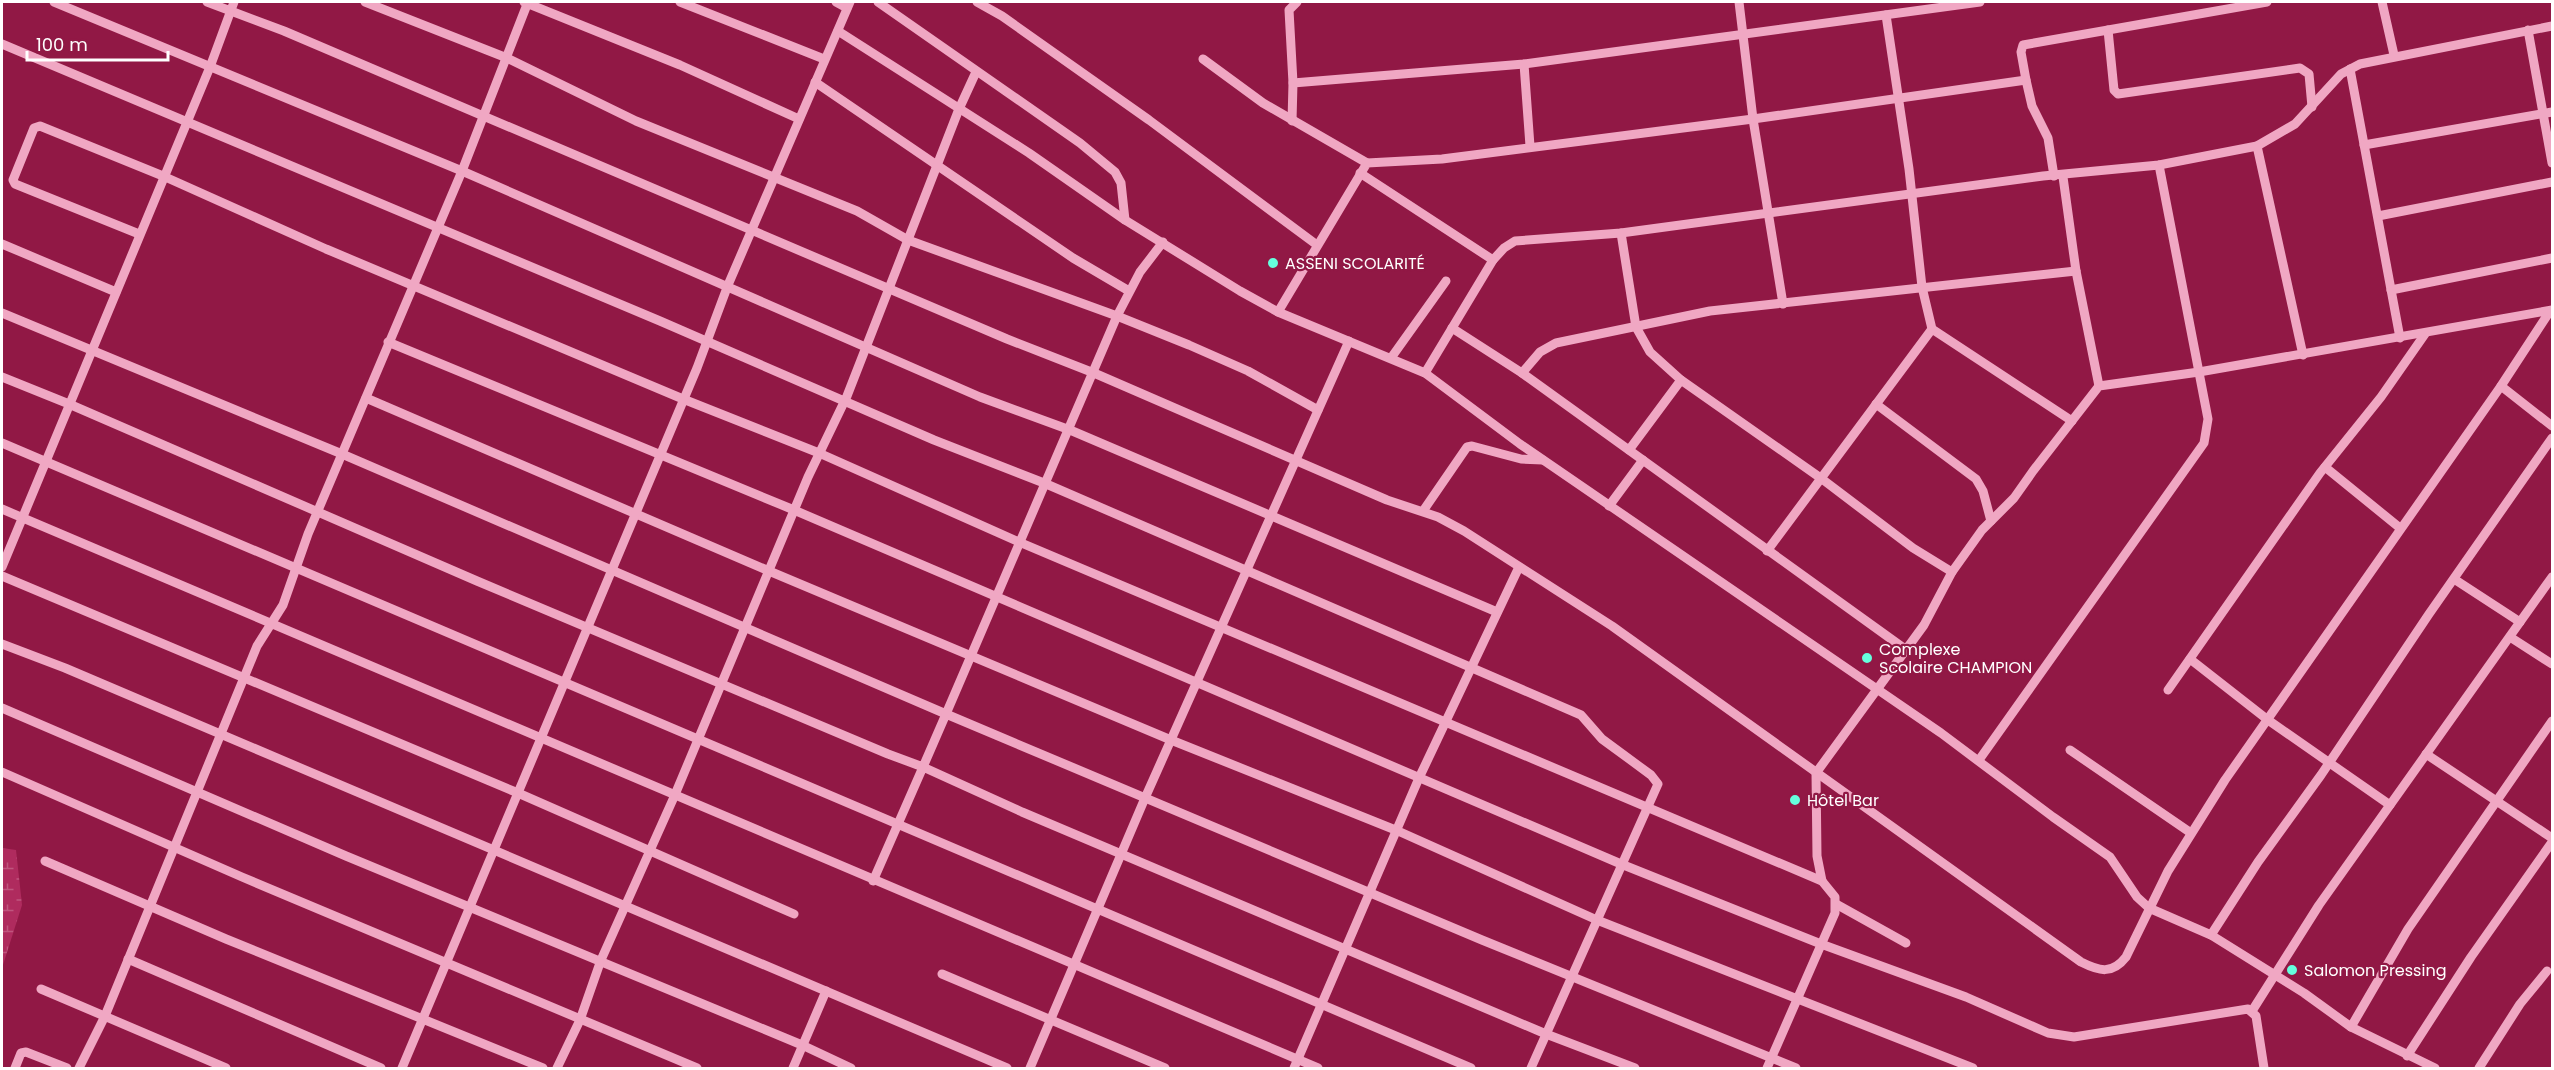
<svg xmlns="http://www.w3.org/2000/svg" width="2554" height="1070" font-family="Poppins,sans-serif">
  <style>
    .wetland { fill: url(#wetland-marsh) }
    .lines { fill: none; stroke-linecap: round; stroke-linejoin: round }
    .minor { stroke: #f0a7c3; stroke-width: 9 }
    .poi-dot { fill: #65ffdd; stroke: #911845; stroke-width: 2 }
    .labels { text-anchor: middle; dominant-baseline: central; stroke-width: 4.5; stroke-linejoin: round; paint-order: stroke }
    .poi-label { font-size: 16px; fill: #fff; stroke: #911845; text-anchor: start }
  </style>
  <defs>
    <pattern id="wetland-marsh" width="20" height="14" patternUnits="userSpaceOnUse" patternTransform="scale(1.5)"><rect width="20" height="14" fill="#af2b5e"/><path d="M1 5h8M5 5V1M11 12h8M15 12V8" fill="none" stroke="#bf557e"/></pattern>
  </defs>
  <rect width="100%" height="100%" fill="#911845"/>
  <path class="wetland" d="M2,848l14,2 6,55 -20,63z"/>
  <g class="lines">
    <g class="minor">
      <path d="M54,2l408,169 518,226 90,33 427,182"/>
      <path d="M207,2l77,29 723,308 87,34 293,127 51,17 26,14 148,95 469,336c18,9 31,13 45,-5l42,-86 57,-91 276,-394 49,-75"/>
      <path d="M365,2l142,56 129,63 221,90 51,29 209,76 72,29 59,26 70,39"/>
      <path d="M524,2l156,63 119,54"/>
      <path d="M680,2l144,57"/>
      <path d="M836,2l11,6"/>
      <path d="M878,2l202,141 35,29 6,11 4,37"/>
      <path d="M977,2l25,14 147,104 168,125"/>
      <path d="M1739,2l14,117 30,185"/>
      <path d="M2382,2l12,53"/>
      <path d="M1886,15l23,154 13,118 10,42 140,92"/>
      <path d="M2108,30l6,60 4,4 182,-26 9,6 3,33"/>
      <path d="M2528,30l24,133"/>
      <path d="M838,31l191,122 96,67 115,71 38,21 147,61 95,71 421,289 112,84 57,40 27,40 12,11 62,27 93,58 47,34 84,41"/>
      <path d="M2,44l658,277 274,119 110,43 537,232 21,24 49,36 7,9 -127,284"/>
      <path d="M1203,59l60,44 104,60"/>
      <path d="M1524,64l6,82"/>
      <path d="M2350,69l50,269"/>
      <path d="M815,82l258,176 56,33"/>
      <path d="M1293,83l-4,-73 8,-8"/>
      <path d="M1292,121l1,-38 231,-19 456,-62"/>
      <path d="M2364,145l188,-33"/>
      <path d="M2257,146l46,209"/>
      <path d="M1360,173l133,87"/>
      <path d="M2054,176l-6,-38 -16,-32 -6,-26 -5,-28 2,-7 244,-43"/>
      <path d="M2063,177l13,94 23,115"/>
      <path d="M2378,216l174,-34"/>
      <path d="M1621,233l15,94 14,25 31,28 141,99 91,69 39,24"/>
      <path d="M139,234l-124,-50 -2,-4 21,-52 6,-2 123,50 163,73 357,150 136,54 200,89 803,339 13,16v16l-68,155"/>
      <path d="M2,244l114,48"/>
      <path d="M2391,290l161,-32"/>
      <path d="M1278,312l89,-149 75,-4 311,-40 273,-39"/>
      <path d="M2,313l340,141 604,260 171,-398 23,-44 23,-30"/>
      <path d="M1452,328l70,45 383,276"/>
      <path d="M388,342l406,168 827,354 200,80 145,53 82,36 26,4 174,-28 8,7 8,52"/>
      <path d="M1391,358l55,-77"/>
      <path d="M1425,373l68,-113 11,-12 11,-7 106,-8 422,-57 116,-11 98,-19 38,-22 46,-50 19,-10 192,-38"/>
      <path d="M1522,373l18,-21 16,-9 154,-32 366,-40"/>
      <path d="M2,377l67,27 408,177 411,173 35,13 23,-53 536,226 314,128"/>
      <path d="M2501,386l51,40"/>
      <path d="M366,398l403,173 402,169 227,91 199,89 376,148"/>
      <path d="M1876,404l100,75 7,12 8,30"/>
      <path d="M2,443l1469,625"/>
      <path d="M1629,450l52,-70"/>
      <path d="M2325,467l75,61"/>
      <path d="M1609,506l34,-46"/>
      <path d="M2,509l1316,559"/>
      <path d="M1423,511l44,-64 5,-1 49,13 22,1"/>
      <path d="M1767,551l165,-222"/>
      <path d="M2,567l208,-500 24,-65"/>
      <path d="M2,576l516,217 276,121"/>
      <path d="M2454,579l66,43"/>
      <path d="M2510,637l42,27"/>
      <path d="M2,644l63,24 942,400"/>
      <path d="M2190,659l78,61 122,85"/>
      <path d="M2168,690l152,-217 61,-76 44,-63"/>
      <path d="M2,708l344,148 456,189 49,23"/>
      <path d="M2070,750l121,83"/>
      <path d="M2426,754l126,84"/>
      <path d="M1979,760l225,-317 4,-24 -49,-254"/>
      <path d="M2,772l240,105 455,191"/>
      <path d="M45,861l181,78 317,129"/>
      <path d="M873,881l50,-114 99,45 524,222 89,34"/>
      <path d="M1822,881l-5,-25 -1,-83 108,-148 28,-53 30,-42 32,-32 19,-27 66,-85 100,-14 353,-62"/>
      <path d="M1836,904l70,39"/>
      <path d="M2211,935l47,-73 63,-87 108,-161 123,-176"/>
      <path d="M128,959l253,109"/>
      <path d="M942,974l223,94"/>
      <path d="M41,989l185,79"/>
      <path d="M2252,1011l67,-106 233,-328"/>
      <path d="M2351,1027l57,-98 144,-208"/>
      <path d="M2407,1056l64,-99 81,-115"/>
      <path d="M15,1068l6,-15 5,-1 41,16"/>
      <path d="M79,1068l26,-52 152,-370 26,-41 25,-71 154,-363 66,-169"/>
      <path d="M402,1068l295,-700 31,-83 122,-283"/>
      <path d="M557,1068l23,-48 21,-60 73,-163 134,-320 39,-81 112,-287 17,-37"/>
      <path d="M793,1068l33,-77"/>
      <path d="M1030,1068l115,-270 204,-457"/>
      <path d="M1294,1068l125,-290 100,-211"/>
      <path d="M2479,1068l41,-64 27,-33"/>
    </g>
  </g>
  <g class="poi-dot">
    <circle cx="1273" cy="263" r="6"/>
    <circle cx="1867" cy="658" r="6"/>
    <circle cx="1795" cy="800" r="6"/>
    <circle cx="2292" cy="970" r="6"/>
  </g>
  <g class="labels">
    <g class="poi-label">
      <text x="1285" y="263">ASSENI SCOLARITÉ</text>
      <text x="1879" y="649">Complexe<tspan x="1879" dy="18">Scolaire CHAMPION</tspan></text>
      <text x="1807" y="800">Hôtel Bar</text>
      <text x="2304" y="970">Salomon Pressing</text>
    </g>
  </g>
  <rect width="2554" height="1070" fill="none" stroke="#ffffff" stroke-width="6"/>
  <path d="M27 51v9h141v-9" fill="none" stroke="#ffffff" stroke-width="3"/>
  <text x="36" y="51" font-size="18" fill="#ffffff" stroke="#911845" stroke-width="4.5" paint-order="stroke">100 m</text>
</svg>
